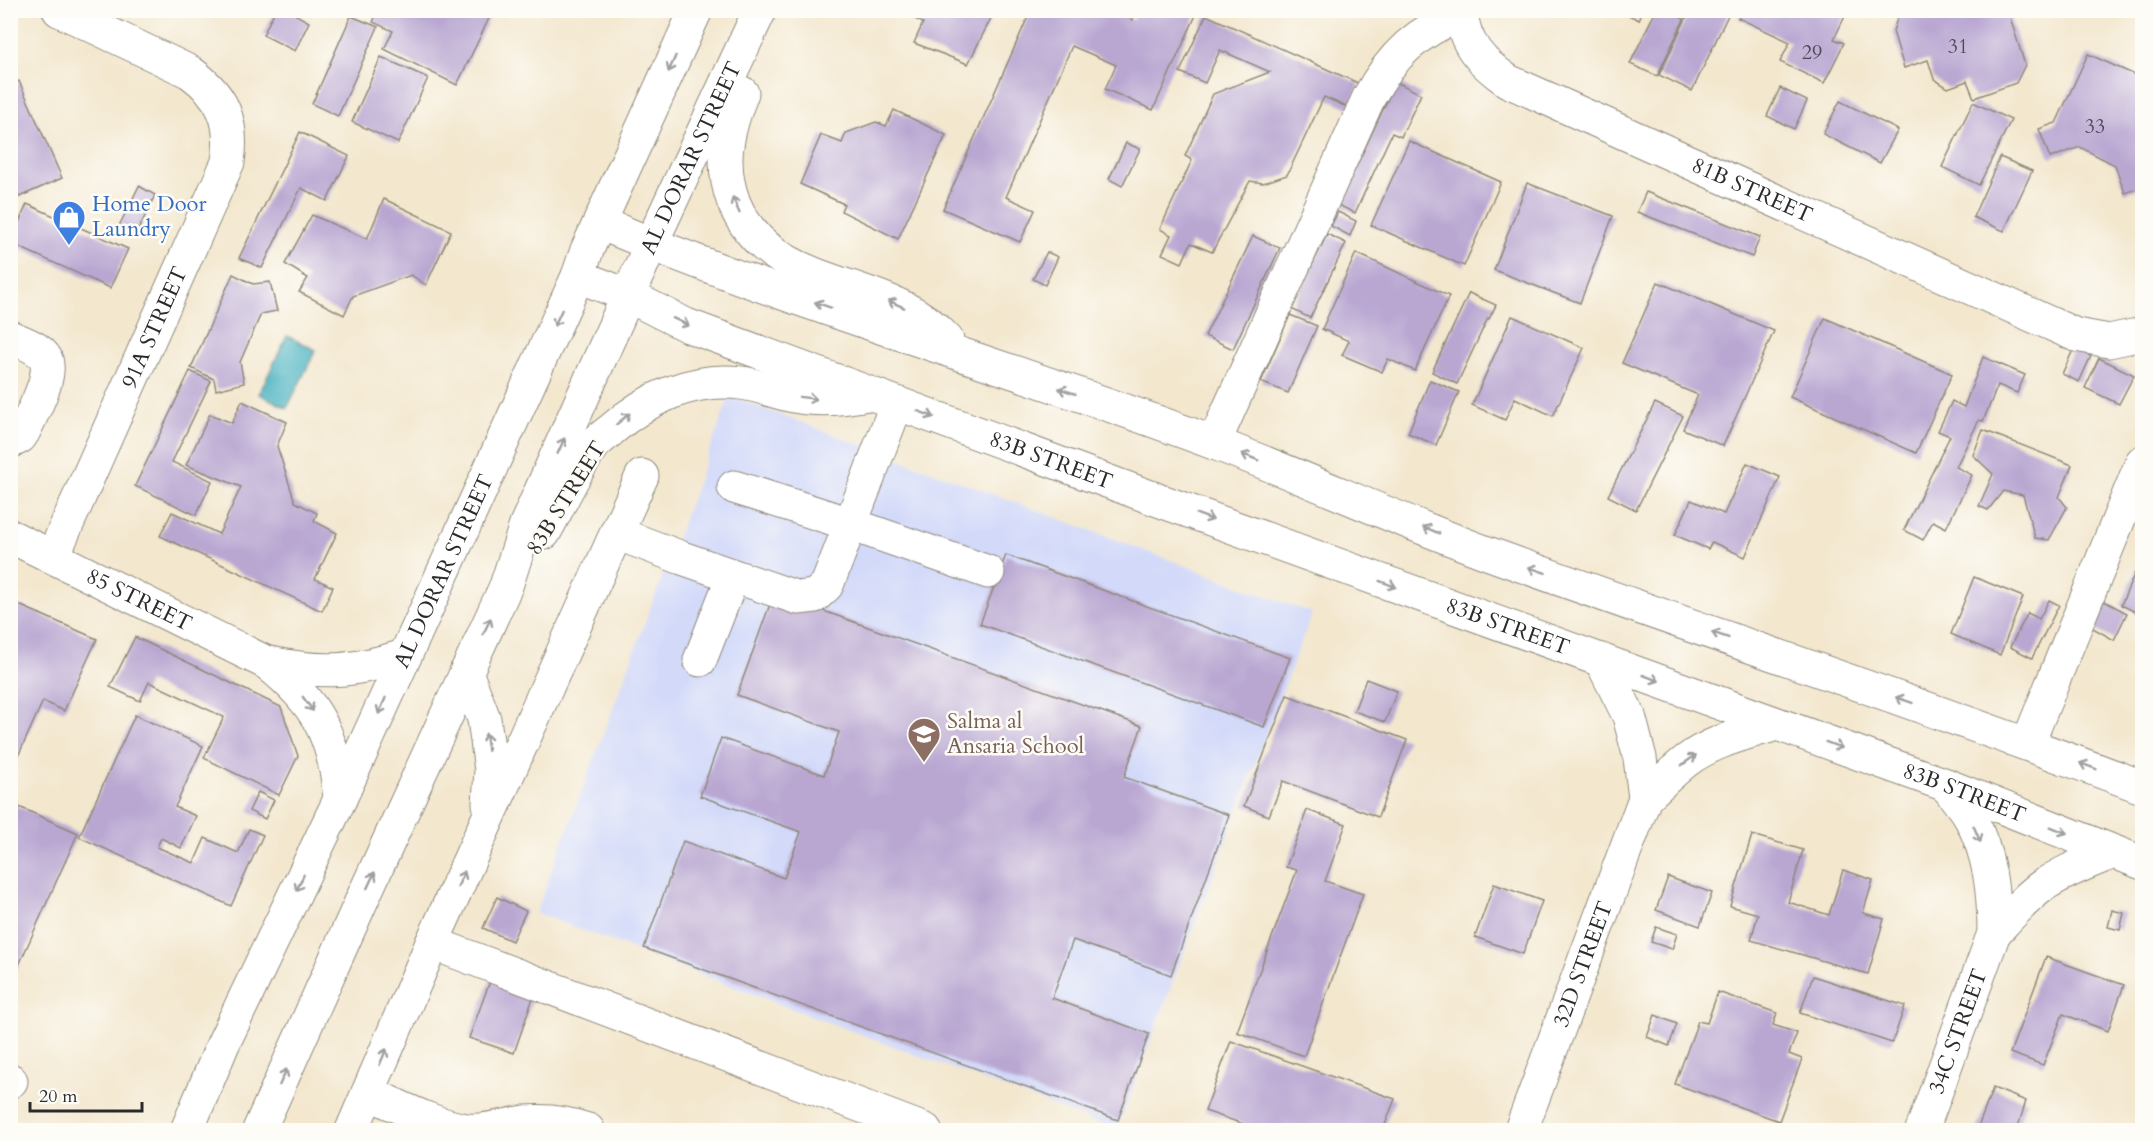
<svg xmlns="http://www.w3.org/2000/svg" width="2153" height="1141" font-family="Cardo,serif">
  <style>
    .built { fill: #d2d9f9 }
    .water { fill: #43b0c0; stroke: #376e76; stroke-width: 1.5 }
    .building { fill: #b9a7d2 }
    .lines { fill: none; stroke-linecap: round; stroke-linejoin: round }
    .minor-casing { stroke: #8f897c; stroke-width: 35 }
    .minor { stroke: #fff; stroke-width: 33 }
    .oneway { stroke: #a0a0a0 }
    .labels { text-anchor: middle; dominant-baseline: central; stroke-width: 5; stroke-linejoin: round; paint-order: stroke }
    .number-label { font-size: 20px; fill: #4e4a55 }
    .street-label { font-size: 22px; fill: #2b2b2b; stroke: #fdfcf7 }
    .shop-label { font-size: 22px; fill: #366cbe; stroke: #fdfcf7; text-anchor: start }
    .education-label { font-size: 22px; fill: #785e54; stroke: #fdfcf7; text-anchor: start }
  </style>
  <rect width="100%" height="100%" fill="#fdfcf7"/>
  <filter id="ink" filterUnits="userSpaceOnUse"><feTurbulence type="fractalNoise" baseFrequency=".0167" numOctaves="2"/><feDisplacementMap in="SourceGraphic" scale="12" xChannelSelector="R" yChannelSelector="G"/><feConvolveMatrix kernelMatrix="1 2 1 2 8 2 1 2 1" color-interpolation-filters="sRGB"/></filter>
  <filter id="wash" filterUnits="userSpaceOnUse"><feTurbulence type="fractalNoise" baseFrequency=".008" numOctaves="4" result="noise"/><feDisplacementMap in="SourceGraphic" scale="24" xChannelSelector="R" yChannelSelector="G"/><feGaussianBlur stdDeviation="1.35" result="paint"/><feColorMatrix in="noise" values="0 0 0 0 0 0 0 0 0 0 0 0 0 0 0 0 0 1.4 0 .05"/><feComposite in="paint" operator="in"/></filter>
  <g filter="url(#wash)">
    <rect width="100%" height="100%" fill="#f3e7ce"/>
    <path class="built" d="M730,396l582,217 -195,517 -581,-217z"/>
    <path class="water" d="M287,336l29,14 -29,58 -28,-14z"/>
    <g id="blocks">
      <g class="building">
        <path d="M275,10h12l22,12 -14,29 -32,-16z"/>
        <path d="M379,10h114l-36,75 -73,-36 9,-18 -20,-9z"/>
        <path d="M910,10h85l-27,54 -54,-21 9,-20 -10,-5z"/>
        <path d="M1031,10h80l22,10 4,-10h48l11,5 -43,95 -48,-21 11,-24 -44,-19 -66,151 29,13 -15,32 -77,-33z"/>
        <path d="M1618,10h25l-4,10z"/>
        <path d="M1656,10h10l18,9 -27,57 -27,-12z"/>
        <path d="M1690,10h34l5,3 -37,78 -33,-16z"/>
        <path d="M1742,10h106l-14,29 10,4 -20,40 -44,-21 10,-20 -52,-24z"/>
        <path d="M1909,10h89l11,4 16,51 -9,18 -42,15 -7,-17 -19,7 -14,-9 -6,-19 -24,8 -11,-37 6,-18z"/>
        <path d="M1206,15l154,69 -11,24 -25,-11 -37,78 -24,8 -13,-2 -38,71 -21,-9 -9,20 -20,-9 9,-19 -11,-6 32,-69 -7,-4 28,-62 57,-22 -50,-22 -15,33 -25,-11z"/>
        <path d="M351,16l27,11 -40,89 -26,-12z"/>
        <path d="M2088,54l54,24v109l-17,6 -10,-28 -35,-18 -30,11 -11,-29 17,-6z"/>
        <path d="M381,57l47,21 -30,65 -46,-21z"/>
        <path d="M19,81l43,97 -52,23v-116z"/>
        <path d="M1396,82l25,12 -20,43 -9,-4 -37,80 -17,-8z"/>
        <path d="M1780,88l27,13 -13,28 -27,-13z"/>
        <path d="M1840,101l58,29 -18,33 -57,-29z"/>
        <path d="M1973,102l38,18 -32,65 -37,-18z"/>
        <path d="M894,110l52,25 -48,104 -57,-28 3,-7 -44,-20 21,-49 21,8 4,-10 30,-11 10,4z"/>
        <path d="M300,132l49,24 -22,45 -26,-13 -39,80 -23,-10z"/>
        <path d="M1409,141l92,41 -37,84 -93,-41z"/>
        <path d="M1126,143l14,6 -18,37 -13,-7z"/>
        <path d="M2000,157l32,14 -28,60 -31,-14z"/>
        <path d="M1527,183l86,33 -33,87 -86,-33z"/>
        <path d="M139,186l16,9 -20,42 -17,-9z"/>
        <path d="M1646,192l114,45 -8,20 -115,-45z"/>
        <path d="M384,199l67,32 -25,54 -15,-10 -58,21 -9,19 -45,-23 9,-14 -23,-14 27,-49 55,24z"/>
        <path d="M27,204l101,45 -18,39 -100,-45z"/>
        <path d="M1338,212l18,9 -6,15 -19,-10z"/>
        <path d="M1327,234l19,9 -36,75 -19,-9z"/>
        <path d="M1253,236l27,12 -47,101 -28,-13z"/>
        <path d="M1047,252l11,5 -13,28 -12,-6z"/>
        <path d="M1356,253l93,43 -34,75 -27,-12 -6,13 -40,-17 7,-14 -27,-12z"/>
        <path d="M233,274l20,10 17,-2 7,29 -16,3 -21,48 4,21 -28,7 -2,-11 -23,-11z"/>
        <path d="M1658,282l116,49 -51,115 -40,-17 15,-34 -76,-32z"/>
        <path d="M1469,293l27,12 -7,14 -1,-1 -31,66 -25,-12z"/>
        <path d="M1290,315l27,11 -29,67 -27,-11z"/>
        <path d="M1512,316l72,32 -31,68 -38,-18 -10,22 -33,-15z"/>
        <path d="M1825,318l127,56 -36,79 -126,-56z"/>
        <path d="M2074,348l17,8 -12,26 -17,-8z"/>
        <path d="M1983,357l42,18 -8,18 -19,-8 -15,36 -4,-1 -23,47 16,8 -26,53 -13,-7 -10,19 -19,-10 46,-94 -12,-5 14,-30 12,6z"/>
        <path d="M2099,358l35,17 -15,29 -34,-16z"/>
        <path d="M190,371l21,10 -39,81 40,19 -16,34 -61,-29z"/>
        <path d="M1430,380l29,12 -23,53 -28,-12z"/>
        <path d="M242,401l45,21 -10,24 18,56 22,11 -3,8 23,12 -22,46 18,8 -11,24 -162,-75 12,-24 47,22 22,-47 -55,-22 24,-51 22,9z"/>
        <path d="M1655,403l28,13 -47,94 -28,-14z"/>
        <path d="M1983,430l89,35 -13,32 8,10 -18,33 -14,-2 -12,-43 -20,-4 -15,19 -9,-4 14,-32 -20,-19z"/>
        <path d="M1747,463l33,14 -35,80 -33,-15 -4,7 -33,-14 16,-35 33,14z"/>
        <path d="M1006,555l284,103 -26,69 -284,-103z"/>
        <path d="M2142,557v58l-21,-10z"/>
        <path d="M1974,577l49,20 -23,58 -49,-21z"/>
        <path d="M774,593l368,133 -18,51 105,38 -58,160 -98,-35 -21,58 97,36 -31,86 -474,-172 39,-107 101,37 17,-46 -101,-36 21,-58 103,37 15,-43 -102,-37z"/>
        <path d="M2049,600l10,5 -27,53 -22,-11 18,-34 11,6z"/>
        <path d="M10,601l87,38 -33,72 -21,-10 -33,73z"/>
        <path d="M2104,601l23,12 -13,27 -23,-13z"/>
        <path d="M135,637l146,70 17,49 -19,39 -75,-37 20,-41 -75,-35 -9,19 -30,-14z"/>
        <path d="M1366,679l31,12 -12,31 -31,-11z"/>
        <path d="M1287,695l120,45 -29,77 -95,-36 -14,35 -25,-10z"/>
        <path d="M135,715l68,31 -28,61 21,9 -15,32 -20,-10 -4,9 37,16 11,-25 33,15 11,-24 14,6 -32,71 -152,-69z"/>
        <path d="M258,792l16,8 -9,19 -16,-8z"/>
        <path d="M10,803l68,30 -68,152z"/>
        <path d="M1307,810l39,14 -21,57 38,13 -59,162 -67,-24 60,-162 -11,-3z"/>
        <path d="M1752,835l51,15 -15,52 41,13 14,-45 30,10 -10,33 21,6 -16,55 -117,-34 7,-26 -28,-8z"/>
        <path d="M1668,877l44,16 -12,33 -44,-16z"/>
        <path d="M1494,884l48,17 -19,53 -48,-17z"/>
        <path d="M497,897l29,14 -14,30 -29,-13z"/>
        <path d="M2112,910l12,3 -4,17 -12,-3z"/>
        <path d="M1656,927l21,7 -5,15 -21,-7z"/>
        <path d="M2046,957l78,28 -16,46 -45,-17 -20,51 -33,-12z"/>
        <path d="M493,973l43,16 -22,64 -45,-15z"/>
        <path d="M1813,976l92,30 -13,37 -92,-30z"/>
        <path d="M1718,992l59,21 -4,12 24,8 -8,21 13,5 -23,62 -104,-37 23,-63 9,2z"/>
        <path d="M1655,1015l22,9 -8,22 -22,-9z"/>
        <path d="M1231,1041l164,58 -12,31h-122l-56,-19z"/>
        <path d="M1993,1088l33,13 -9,29h-40z"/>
      </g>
    </g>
  </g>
  <g filter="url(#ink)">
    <use href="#blocks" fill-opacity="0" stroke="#8f897c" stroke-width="1.5"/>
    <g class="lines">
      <defs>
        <g id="minor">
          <path id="s1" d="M1461,10c2,34 21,53 47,71l568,254 33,6 33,-7"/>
          <path d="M742,93c-15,37 -23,71 -8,110 38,92 154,70 213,137"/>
          <path d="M600,223c200,84 411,143 614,220 93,35 183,77 276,111 217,79 436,151 652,233"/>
          <path id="s2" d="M578,276l51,20 57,29 464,172 796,288 196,78"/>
          <path d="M10,337c11,5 26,9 34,19 12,16 -12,57 -20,75l-4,6 -10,5"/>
          <path d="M1214,443l155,-346c23,-42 48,-65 92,-83"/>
          <path d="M734,487l116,37 138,48"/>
          <path d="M544,533c15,-26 31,-64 50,-88 4,-5 11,-10 17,-15 35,-31 81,-53 130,-47 18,2 35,10 53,13 25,5 48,3 73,-2"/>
          <path d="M616,533l66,25 116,40 17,-2 12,-11 70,-182"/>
          <path id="s3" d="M10,536l257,127c50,40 67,72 73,136"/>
          <path id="s4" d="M53,556l175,-394c6,-41 -5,-66 -38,-90l-131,-62"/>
          <path d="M700,660l33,-84"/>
          <path d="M269,663c54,11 83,9 135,-7"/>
          <path d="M466,672l18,47 7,51 -2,34"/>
          <path d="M2028,743l114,-281"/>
          <path d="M1645,798c13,-12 27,-26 41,-37 26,-20 59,-27 90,-37"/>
          <path d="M1994,933c16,-17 32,-36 51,-49 22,-14 45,-23 69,-32"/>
          <path d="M432,943l493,187"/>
          <path d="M10,1080l1,1"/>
          <path d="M368,1093c31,13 65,32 99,37 21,2 38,-5 58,-8 22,-2 43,1 63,8"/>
          <path id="s5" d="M187,1130l36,-86 117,-245 238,-523 9,-26 109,-240"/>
          <path id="s6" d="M259,1130l106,-237 141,-307 21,-64 124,-278 109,-234"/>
          <path d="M352,1130l80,-187 210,-467"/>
          <path id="s7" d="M1521,1130l124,-332 -5,-40 -11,-42 -28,-56"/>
          <path id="s8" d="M1922,1130l72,-197c0,-40 -4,-78 -23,-114 -7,-12 -17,-23 -25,-34"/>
        </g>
      </defs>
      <use href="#minor" class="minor-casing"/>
      <use href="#minor" class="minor"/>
    </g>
    <defs><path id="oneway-shaft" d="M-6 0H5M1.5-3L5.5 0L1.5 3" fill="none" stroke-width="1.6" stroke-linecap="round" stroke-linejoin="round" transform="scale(1.5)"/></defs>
    <g class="oneway">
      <use href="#oneway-shaft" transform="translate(672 64) rotate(114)"/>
      <use href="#oneway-shaft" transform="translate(736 205) rotate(-113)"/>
      <use href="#oneway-shaft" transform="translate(896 304) rotate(-156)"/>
      <use href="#oneway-shaft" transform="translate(823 305) rotate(-161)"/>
      <use href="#oneway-shaft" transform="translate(558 318) rotate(115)"/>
      <use href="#oneway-shaft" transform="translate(681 322) rotate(25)"/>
      <use href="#oneway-shaft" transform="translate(1067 391) rotate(-161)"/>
      <use href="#oneway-shaft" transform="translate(808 398) rotate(7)"/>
      <use href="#oneway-shaft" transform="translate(926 414) rotate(21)"/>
      <use href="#oneway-shaft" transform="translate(623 419) rotate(-39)"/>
      <use href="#oneway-shaft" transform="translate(561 446) rotate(-66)"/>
      <use href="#oneway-shaft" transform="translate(1250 457) rotate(-158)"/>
      <use href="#oneway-shaft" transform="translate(1205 517) rotate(20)"/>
      <use href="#oneway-shaft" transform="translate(1431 530) rotate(-158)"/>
      <use href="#oneway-shaft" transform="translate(1537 570) rotate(-161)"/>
      <use href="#oneway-shaft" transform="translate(1388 584) rotate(20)"/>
      <use href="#oneway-shaft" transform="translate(487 626) rotate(-65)"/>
      <use href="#oneway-shaft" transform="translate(1720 635) rotate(-161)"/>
      <use href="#oneway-shaft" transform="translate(1651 678) rotate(20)"/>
      <use href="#oneway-shaft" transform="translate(1904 700) rotate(-161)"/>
      <use href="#oneway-shaft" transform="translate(308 704) rotate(54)"/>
      <use href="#oneway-shaft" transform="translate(382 706) rotate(114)"/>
      <use href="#oneway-shaft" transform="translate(487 742) rotate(-98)"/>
      <use href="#oneway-shaft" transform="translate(1834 745) rotate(20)"/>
      <use href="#oneway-shaft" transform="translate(1689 760) rotate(-36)"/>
      <use href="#oneway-shaft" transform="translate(2088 766) rotate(-159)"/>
      <use href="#oneway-shaft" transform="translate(2059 830) rotate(22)"/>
      <use href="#oneway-shaft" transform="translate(1977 834) rotate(67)"/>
      <use href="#oneway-shaft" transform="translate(461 879) rotate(-66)"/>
      <use href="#oneway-shaft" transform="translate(371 880) rotate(-65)"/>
      <use href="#oneway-shaft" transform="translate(300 883) rotate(115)"/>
      <use href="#oneway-shaft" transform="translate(383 1057) rotate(-67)"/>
      <use href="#oneway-shaft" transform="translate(283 1077) rotate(-66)"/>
    </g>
  </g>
  <defs>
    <symbol id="shop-pin" viewBox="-11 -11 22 30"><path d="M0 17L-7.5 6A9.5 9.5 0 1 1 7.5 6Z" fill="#3f7fe0" stroke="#fdfcf7"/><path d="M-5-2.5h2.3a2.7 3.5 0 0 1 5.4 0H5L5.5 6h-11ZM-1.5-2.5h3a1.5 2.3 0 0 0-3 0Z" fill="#fff"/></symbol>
    <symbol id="school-pin" viewBox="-11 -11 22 30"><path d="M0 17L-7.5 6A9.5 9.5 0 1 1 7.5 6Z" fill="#8d6e63" stroke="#fdfcf7"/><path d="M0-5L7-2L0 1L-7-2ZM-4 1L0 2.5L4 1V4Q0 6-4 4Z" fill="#fff"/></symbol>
  </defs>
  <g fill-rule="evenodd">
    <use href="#shop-pin" x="50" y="198" width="38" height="52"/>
    <use href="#school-pin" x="905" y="715" width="38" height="52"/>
  </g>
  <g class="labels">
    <g class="number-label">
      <text x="1958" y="46">31</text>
      <text x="1812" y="52">29</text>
      <text x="2095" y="126">33</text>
    </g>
    <g class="street-label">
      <text stroke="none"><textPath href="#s6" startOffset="1064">AL DORAR STREET</textPath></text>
      <text stroke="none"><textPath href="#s1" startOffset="356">81B STREET</textPath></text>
      <text stroke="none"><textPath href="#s4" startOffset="250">91A STREET</textPath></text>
      <text stroke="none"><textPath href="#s2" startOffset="508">83B STREET</textPath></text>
      <text transform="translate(566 498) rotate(-58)">83B STREET</text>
      <text stroke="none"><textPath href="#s5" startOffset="615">AL DORAR STREET</textPath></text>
      <text stroke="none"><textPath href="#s3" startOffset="144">85 STREET</textPath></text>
      <text stroke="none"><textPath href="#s2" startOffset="994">83B STREET</textPath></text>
      <text stroke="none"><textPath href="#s2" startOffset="1480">83B STREET</textPath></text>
      <text stroke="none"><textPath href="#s7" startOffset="177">32D STREET</textPath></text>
      <text stroke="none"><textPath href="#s8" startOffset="105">34C STREET</textPath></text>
    </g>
    <g class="shop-label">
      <text x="92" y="204">Home Door<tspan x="92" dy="25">Laundry</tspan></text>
    </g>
    <g class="education-label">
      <text x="947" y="721">Salma al<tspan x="947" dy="25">Ansaria School</tspan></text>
    </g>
  </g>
  <rect width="2153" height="1141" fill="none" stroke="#fdfcf7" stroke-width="36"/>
  <path d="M30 1102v9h112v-9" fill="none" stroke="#2b2b2b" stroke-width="3"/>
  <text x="39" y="1102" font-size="18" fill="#2b2b2b" stroke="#fdfcf7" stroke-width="4.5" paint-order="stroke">20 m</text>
</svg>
